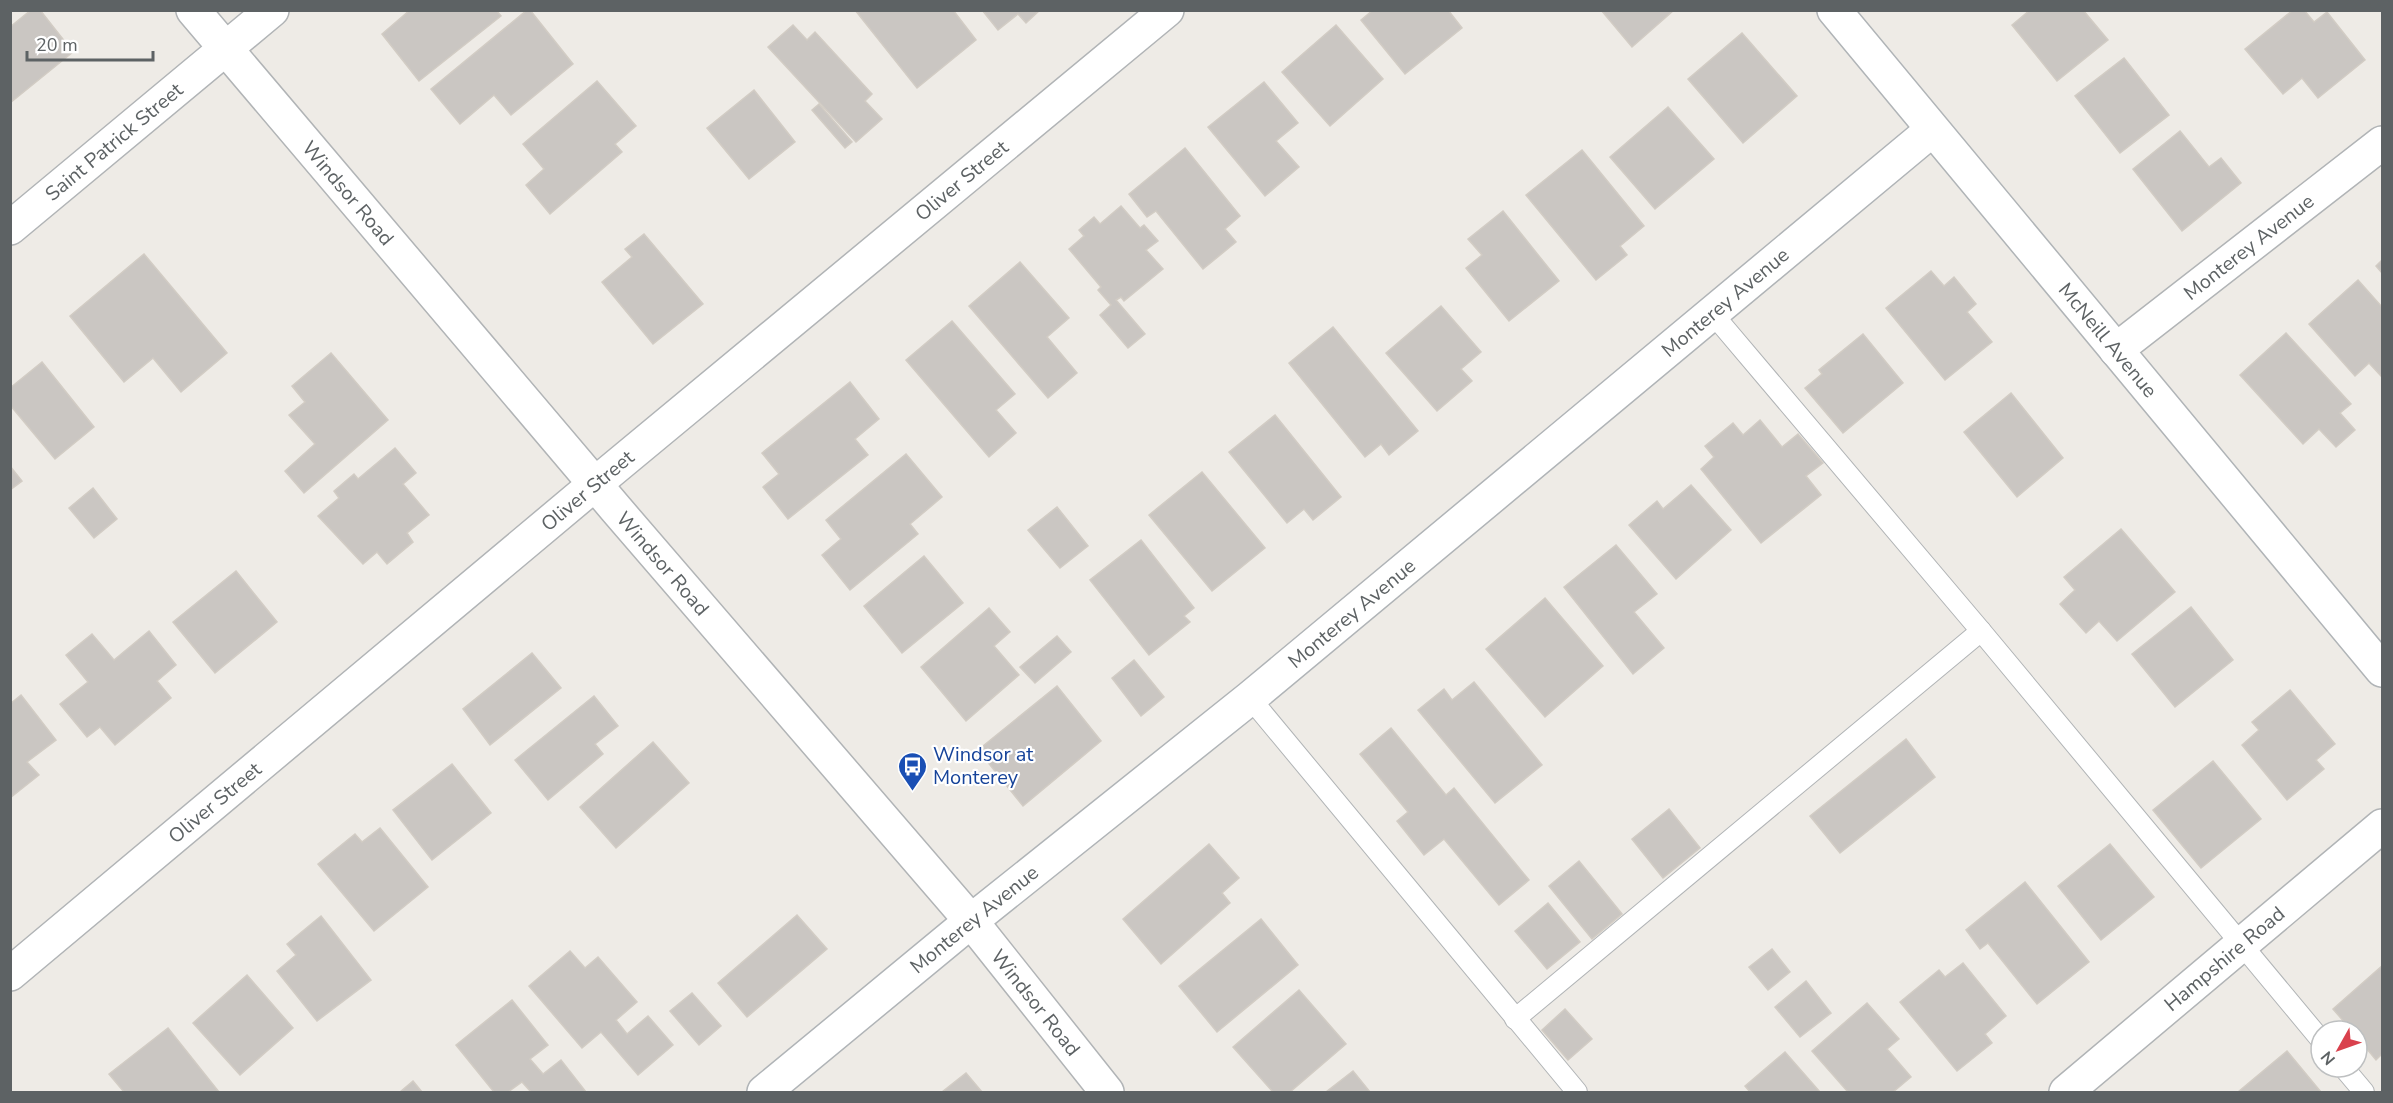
<svg xmlns="http://www.w3.org/2000/svg" width="2393" height="1103" font-family="'Nunito Sans',sans-serif">
  <style>
    .building { fill: #cac6c2; stroke: #d2ccc4; stroke-width: 1.5 }
    .lines { fill: none; stroke-linecap: round; stroke-linejoin: round }
    .lane-casing { stroke: #b1b4b6; stroke-width: 22 }
    .street-casing { stroke: #b1b4b6; stroke-width: 36 }
    .secondary-casing { stroke: #b0b4b7; stroke-width: 36 }
    .lane { stroke: #fff; stroke-width: 20 }
    .street { stroke: #fff; stroke-width: 33 }
    .secondary { stroke: #fff; stroke-width: 33 }
    .labels { text-anchor: middle; dominant-baseline: central; stroke-width: 4.5; stroke-linejoin: round; paint-order: stroke }
    .street-label { font-size: 20px; fill: #5d6264; stroke: #fff }
    .transit-label { font-size: 20px; fill: #164399; stroke: #fff; text-anchor: start }
  </style>
  <rect width="100%" height="100%" fill="#eeebe6"/>
  <g class="building">
    <path d="M31,10h9l33,42 -63,51v-76z"/>
    <path d="M410,10h86l5,6 -82,65 -37,-47z"/>
    <path d="M527,10h3l43,54 -62,51 -17,-20 -34,29 -29,-35z"/>
    <path d="M855,10h98l23,30 -59,48z"/>
    <path d="M982,10h58l-14,13 -8,-9 -20,16z"/>
    <path d="M1373,10h75l14,18 -57,46 -44,-54z"/>
    <path d="M1601,10h73l-42,37z"/>
    <path d="M2030,10h53l25,30 -51,41 -45,-56z"/>
    <path d="M2293,10h11l10,12 13,-10 38,48 -47,38 -16,-20 -19,16 -38,-45z"/>
    <path d="M793,25l14,15 8,-8 57,62 -7,7 17,18 -26,23 -88,-95z"/>
    <path d="M1336,25l47,54 -53,47 -48,-54z"/>
    <path d="M1742,33l55,63 -54,47 -55,-64z"/>
    <path d="M2124,58l45,57 -49,38 -45,-57z"/>
    <path d="M597,81l39,45 -21,18 7,8 -72,62 -24,-29 18,-16 -21,-25z"/>
    <path d="M1264,82l34,41 -22,18 23,26 -34,29 -57,-69z"/>
    <path d="M754,90l41,52 -46,37 -42,-51z"/>
    <path d="M819,104l33,38 -7,6 -33,-38z"/>
    <path d="M1668,107l46,52 -59,50 -45,-52z"/>
    <path d="M2180,131l29,36 12,-9 20,25 -59,48 -49,-62z"/>
    <path d="M1185,148l55,68 -15,13 11,13 -33,27 -47,-58 -9,6 -18,-23z"/>
    <path d="M1582,150l62,76 -24,20 7,9 -31,25 -70,-85z"/>
    <path d="M1121,206l19,22 4,-3 14,16 -12,9 17,19 -39,32 -3,-4 -5,3 29,34 -17,14 -28,-33 11,-10 -13,-15 3,-3 -32,-38 15,-13 -5,-6 15,-13 6,7z"/>
    <path d="M1503,211l56,70 -50,40 -43,-53 16,-13 -14,-16z"/>
    <path d="M644,234l59,70 -50,40 -51,-62 30,-25 -7,-8z"/>
    <path d="M144,254l83,99 -46,39 -28,-34 -29,24 -54,-66z"/>
    <path d="M2382,260v13l-6,-7z"/>
    <path d="M1020,262l49,56 -22,19 30,36 -29,25 -79,-92z"/>
    <path d="M1931,271l13,15 10,-9 22,27 -9,8 25,30 -47,38 -59,-72z"/>
    <path d="M2358,280l24,27v70l-13,-14 -14,13 -46,-52z"/>
    <path d="M1441,306l40,46 -20,17 11,12 -35,30 -51,-58z"/>
    <path d="M952,321l63,73 -19,16 20,23 -27,24 -83,-97z"/>
    <path d="M1333,327l85,104 -29,24 -8,-11 -16,13 -76,-94z"/>
    <path d="M2286,333l65,71 -11,9 15,17 -19,17 -17,-18 -16,15 -63,-69z"/>
    <path d="M1863,334l40,49 -60,50 -38,-45 17,-14 -3,-4z"/>
    <path d="M331,353l57,67 -84,73 -19,-22 30,-27 -26,-29 16,-13 -13,-16z"/>
    <path d="M42,362l52,65 -39,32 -45,-54v-17z"/>
    <path d="M850,382l29,37 -24,20 13,16 -80,64 -25,-32 16,-13 -17,-21z"/>
    <path d="M2011,393l52,65 -46,39 -53,-65z"/>
    <path d="M1275,415l66,82 -28,23 -9,-11 -17,14 -58,-71z"/>
    <path d="M1760,420l22,27 16,-13 25,29 -17,13 15,19 -60,48 -60,-74 13,-12 -9,-11 28,-23 10,12z"/>
    <path d="M395,448l21,25 -13,11 26,31 -22,18 6,9 -26,22 -10,-12 -14,12 -45,-48 21,-18 -5,-7 20,-17 4,5z"/>
    <path d="M906,454l36,43 -32,27 8,10 -68,56 -28,-35 19,-16 -15,-19z"/>
    <path d="M10,466l12,15 -12,9z"/>
    <path d="M1202,472l63,76 -53,43 -63,-76z"/>
    <path d="M1691,485l40,45 -55,49 -47,-54 28,-24 6,8z"/>
    <path d="M93,488l24,31 -23,19 -25,-30z"/>
    <path d="M1057,507l31,39 -28,22 -32,-38z"/>
    <path d="M2121,529l54,63 -58,49 -18,-20 -13,12 -26,-29 15,-14 -11,-13z"/>
    <path d="M1141,540l53,68 -10,8 6,6 -41,33 -59,-75z"/>
    <path d="M1616,545l41,49 -23,18 30,36 -31,26 -69,-87z"/>
    <path d="M924,556l39,47 -61,50 -38,-47z"/>
    <path d="M236,571l41,51 -62,51 -42,-51z"/>
    <path d="M1545,598l58,68 -58,51 -59,-68z"/>
    <path d="M2191,607l42,53 -58,47 -43,-53z"/>
    <path d="M989,608l21,24 -16,14 25,29 -53,46 -45,-54z"/>
    <path d="M149,631l27,34 -19,16 14,17 -56,47 -15,-18 -13,10 -27,-33 28,-22 -22,-27 26,-21 22,26z"/>
    <path d="M1057,636l14,16 -36,31 -15,-16z"/>
    <path d="M532,653l29,35 -71,57 -27,-36z"/>
    <path d="M1134,660l30,37 -23,19 -29,-38z"/>
    <path d="M1474,682l68,83 -47,38 -77,-93 26,-21 8,11z"/>
    <path d="M1057,686l44,55 -78,65 -45,-56z"/>
    <path d="M2290,690l45,54 -19,16 8,9 -37,31 -45,-55 17,-15 -7,-8z"/>
    <path d="M21,695l35,45 -29,22 12,13 -29,23v-94z"/>
    <path d="M594,696l24,30 -23,18 8,10 -55,46 -33,-40z"/>
    <path d="M1391,728l55,67 8,-7 75,92 -30,25 -55,-66 -20,16 -27,-34 11,-9 -48,-58z"/>
    <path d="M1906,739l29,38 -95,76 -30,-37z"/>
    <path d="M653,742l36,41 -73,65 -36,-41z"/>
    <path d="M2213,761l48,58 -60,49 -48,-58z"/>
    <path d="M452,764l39,49 -59,47 -39,-50z"/>
    <path d="M1669,809l31,39 -37,30 -31,-39z"/>
    <path d="M380,828l48,59 -54,44 -56,-67 37,-30 7,8z"/>
    <path d="M1209,844l30,34 -17,15 8,10 -69,61 -38,-45z"/>
    <path d="M2110,844l44,53 -53,43 -43,-54z"/>
    <path d="M1579,861l43,53 -30,25 -43,-53z"/>
    <path d="M2025,882l64,80 -52,42 -49,-61 -8,6 -14,-19z"/>
    <path d="M1548,903l32,39 -33,27 -32,-38z"/>
    <path d="M797,915l30,34 -80,68 -29,-34z"/>
    <path d="M321,916l50,64 -54,41 -40,-50 19,-16 -9,-11z"/>
    <path d="M1261,919l37,46 -81,67 -38,-46z"/>
    <path d="M1772,949l18,23 -22,18 -19,-23z"/>
    <path d="M570,951l15,17 13,-11 39,45 -21,18 11,14 21,-18 25,29 -35,30 -37,-43 -19,16 -53,-62z"/>
    <path d="M1963,963l43,53 -21,18 7,9 -35,28 -57,-69 39,-32 6,7z"/>
    <path d="M2382,966v88l-6,6 -19,-23v-6h-5l-19,-22z"/>
    <path d="M247,975l46,53 -53,47 -47,-52z"/>
    <path d="M1806,981l25,32 -31,24 -25,-30z"/>
    <path d="M1299,990l47,54 -56,48h-17l-40,-45z"/>
    <path d="M692,993l29,33 -22,19 -29,-34z"/>
    <path d="M512,1000l36,45 -18,14 13,15 18,-14 25,32h-55l-9,-10 -14,10h-14l-38,-47z"/>
    <path d="M1867,1003l32,36 -12,10 24,28 -18,15h-45l-36,-41z"/>
    <path d="M1565,1009l27,30 -24,21 -26,-30z"/>
    <path d="M168,1028l51,64h-95l-15,-18z"/>
    <path d="M2287,1051l34,41h-83z"/>
    <path d="M1785,1052l35,40h-70l-5,-6z"/>
    <path d="M1353,1071l17,21h-44z"/>
    <path d="M966,1073l16,19h-40z"/>
    <path d="M413,1081l9,11h-22z"/>
  </g>
  <g class="lines">
    <defs>
      <g id="lane">
        <path d="M1712,313l269,318 340,409"/>
        <path d="M1250,698l327,394"/>
        <path d="M1515,1019l466,-388"/>
        <path d="M2343,1067l21,25"/>
      </g>
      <g id="street">
        <path id="s1" d="M193,10l423,499 355,412 136,171"/>
        <path id="s2" d="M10,228l262,-218"/>
        <path id="s3" d="M2116,350l266,-207"/>
        <path id="s4" d="M10,974l585,-490 572,-474"/>
        <path id="s5" d="M2066,1092l316,-266"/>
      </g>
      <g id="secondary">
        <path id="s6" d="M1834,10l548,660"/>
        <path id="s7" d="M764,1092l207,-171 279,-223 682,-568"/>
      </g>
    </defs>
    <use href="#lane" class="lane-casing"/>
    <use href="#street" class="street-casing"/>
    <use href="#secondary" class="secondary-casing"/>
    <use href="#lane" class="lane"/>
    <use href="#street" class="street"/>
    <use href="#secondary" class="secondary"/>
  </g>
  <defs>
    <symbol id="bus-pin" viewBox="-11 -11 22 30"><path d="M0 17L-7.5 6A9.5 9.5 0 1 1 7.5 6Z" fill="#1a4fb4" stroke="#fff"/><path d="M-5-6H5V4H4V6H2V4H-2V6H-4V4H-5ZM-3.5-4V0h7V-4ZM-3.5 1.2v1.5H-2V1.2ZM2 1.2v1.5H3.5V1.2Z" fill="#fff"/></symbol>
  </defs>
  <g fill-rule="evenodd">
    <use href="#bus-pin" x="896" y="750" width="33" height="45"/>
  </g>
  <g class="labels">
    <g class="street-label">
      <text stroke="none"><textPath href="#s2" startOffset="135">Saint Patrick Street</textPath></text>
      <text stroke="none"><textPath href="#s4" startOffset="1239">Oliver Street</textPath></text>
      <text stroke="none"><textPath href="#s1" startOffset="240">Windsor Road</textPath></text>
      <text stroke="none"><textPath href="#s3" startOffset="168">Monterey Avenue</textPath></text>
      <text stroke="none"><textPath href="#s7" startOffset="1244">Monterey Avenue</textPath></text>
      <text stroke="none"><textPath href="#s6" startOffset="429">McNeill Avenue</textPath></text>
      <text stroke="none"><textPath href="#s4" startOffset="753">Oliver Street</textPath></text>
      <text stroke="none"><textPath href="#s1" startOffset="726">Windsor Road</textPath></text>
      <text stroke="none"><textPath href="#s7" startOffset="758">Monterey Avenue</textPath></text>
      <text stroke="none"><textPath href="#s4" startOffset="267">Oliver Street</textPath></text>
      <text stroke="none"><textPath href="#s7" startOffset="272">Monterey Avenue</textPath></text>
      <text stroke="none"><textPath href="#s5" startOffset="207">Hampshire Road</textPath></text>
      <text stroke="none"><textPath href="#s1" startOffset="1302">Windsor Road</textPath></text>
    </g>
    <g class="transit-label">
      <text x="933" y="754">Windsor at<tspan x="933" dy="23">Monterey</tspan></text>
    </g>
  </g>
  <rect width="2393" height="1103" fill="none" stroke="#5d6264" stroke-width="24"/>
  <g transform="translate(2339 1049) rotate(230)"><circle r="28" fill="#ffffff" stroke="#bec0c1" stroke-width="1.5"/>
  <path d="M0-4.5L10 22L0 15L-10 22Z" fill="#d9414d"/>
  <text y="-9" font-size="16" font-weight="bold" text-anchor="middle" fill="#5d6264">N</text>
  </g>
  <path d="M27 51v9h126v-9" fill="none" stroke="#5d6264" stroke-width="3"/>
  <text x="36" y="51" font-size="18" fill="#5d6264" stroke="#ffffff" stroke-width="4.5" paint-order="stroke">20 m</text>
</svg>
